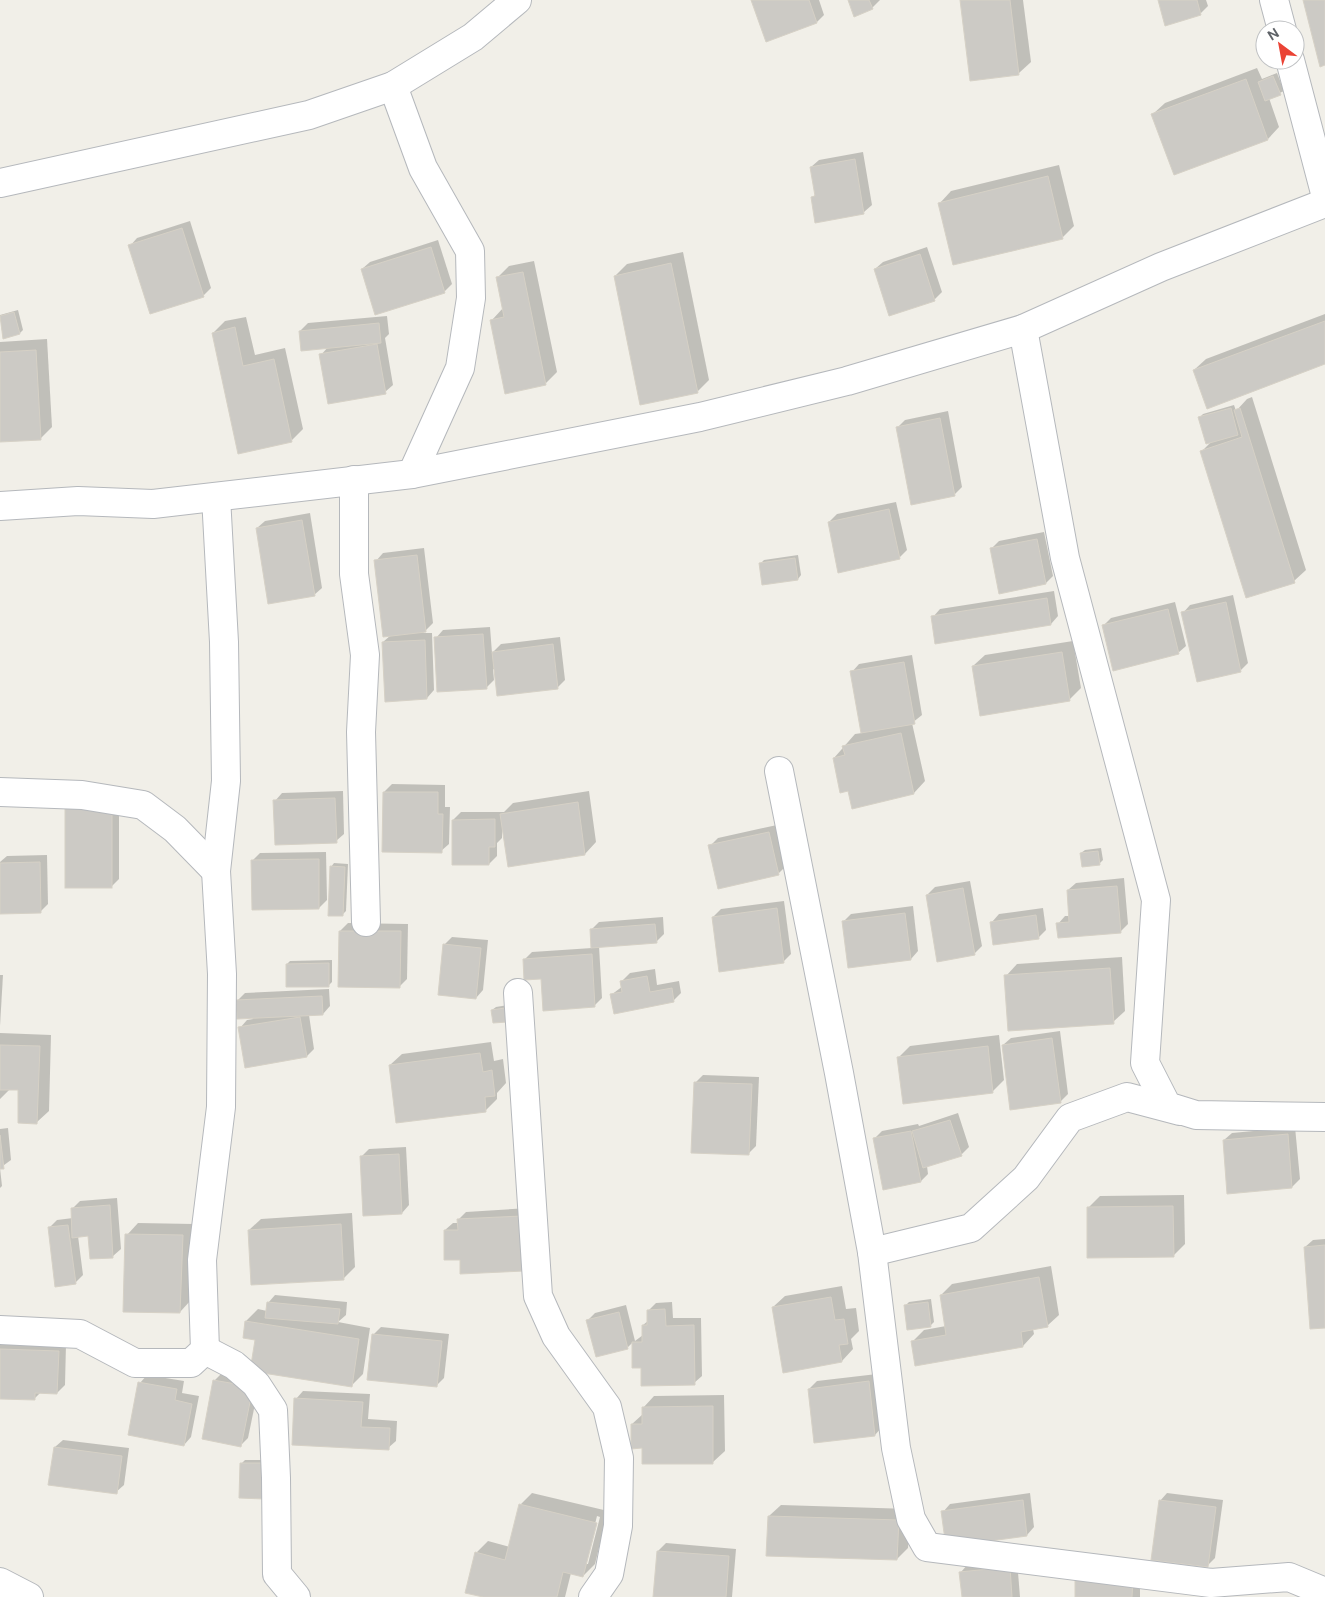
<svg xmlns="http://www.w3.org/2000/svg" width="1325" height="1597" font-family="'DM Sans',sans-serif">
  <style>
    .shadow { fill: #0003; fill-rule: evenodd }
    .building { fill: #cccac5; stroke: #d6d1c6 }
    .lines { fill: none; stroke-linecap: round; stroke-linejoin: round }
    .minor-casing { stroke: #b5b8bc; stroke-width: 30 }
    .minor { stroke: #fff; stroke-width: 28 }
  </style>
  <rect width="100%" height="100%" fill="#f1efe8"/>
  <g class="shadow">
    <path d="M753,0h66l5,15 -7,7z"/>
    <path d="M849,0h31l-8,8z"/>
    <path d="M962,0h61l8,62 -12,11 -48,7z"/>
    <path d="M1159,0h47l2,6 -8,8z"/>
    <path d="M1257,68l5,11 15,-6 7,18 -15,7 10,29 -11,12 -93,34 -22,-59 12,-11z"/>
    <path d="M863,152l9,53 -8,7 -48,9 -4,-23 4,-4 -5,-27 8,-7z"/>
    <path d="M1059,165l15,61 -12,12 -122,-35 11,-12z"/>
    <path d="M190,221l21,67 -7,7 -53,18 -21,-67 7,-8z"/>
    <path d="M438,240l14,44 -8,8 -82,-23 8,-7z"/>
    <path d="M927,247l15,45 -8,8 -59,-31 8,-7z"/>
    <path d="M683,252l26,128 -12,12 -82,-116 12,-12z"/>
    <path d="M534,261l23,111 -12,12 -53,-64 11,-12 -6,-30 12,-12z"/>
    <path d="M18,310l5,20 -3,3 -17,5 -3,-23z"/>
    <path d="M1325,314v49l-131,7 12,-11z"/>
    <path d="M387,316l2,18 -4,4 8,47 -8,7 -64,-37 7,-8 -28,-16 8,-8z"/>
    <path d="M246,317l9,38 30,-7 18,81 -12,12 -78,-108 12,-12z"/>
    <path d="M47,339l5,88 -12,12 -40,2v-99z"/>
    <path d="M1252,397l54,173 -12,11 -92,-130 9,-9 -11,-25 3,-3 31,-9 2,6 11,-12z"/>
    <path d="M948,411l14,76 -8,8 -56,-68 7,-7z"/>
    <path d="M896,502l11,48 -8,8 -70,-36 8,-8z"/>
    <path d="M310,513l12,75 -8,7 -57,-67 8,-7z"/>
    <path d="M1044,532l9,44 -7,7 -55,-34 8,-8z"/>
    <path d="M424,548l9,75 -10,10h9l2,57 -7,8 -44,-56 8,-7 -15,-74 7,-8z"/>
    <path d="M798,555l3,20 -3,4 -38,-15 4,-4z"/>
    <path d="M1054,591l4,25 -7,8 -118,-7 7,-8z"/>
    <path d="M1233,595l15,68 -8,8 -57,-58 7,-8z"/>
    <path d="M1175,602l11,44 -8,7 -75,-27 8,-8z"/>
    <path d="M490,627l2,26 9,-9 59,-7 5,43 -8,8 -64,-19 1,11 -8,8 -50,-50 7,-8z"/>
    <path d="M1073,641l8,47 -12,12 -96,-34 12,-11z"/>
    <path d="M912,655l10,60 -10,8 13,58 -11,12 -65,-4 -15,-31 21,-24 7,-1 -10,-61 7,-8z"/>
    <path d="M392,784l53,1v22h5l-1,37 -8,7 -57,-59z"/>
    <path d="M343,791l1,43 -8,7 -61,-40 7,-8z"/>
    <path d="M589,791l7,51 -11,12 -83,-24v8l-5,5v13l-8,8 -36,-44 8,-8h43l9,-9z"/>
    <path d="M119,801v78l-8,8h-45z"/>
    <path d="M777,825l9,41 -8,8 -68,-28 8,-8z"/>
    <path d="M1101,848l2,12 -4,4 -18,-11 4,-3z"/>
    <path d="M326,852l1,48 -8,8 -67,-47 8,-8z"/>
    <path d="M47,855l1,49 -8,8 -40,1v-51l7,-6z"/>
    <path d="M334,863l14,1 -2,47 -4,4 -11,-48z"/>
    <path d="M1124,878l4,46 -8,8 -62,-8 7,-8h5l-2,-26 8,-7z"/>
    <path d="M970,881l12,65 -8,8 -47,-59 8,-8z"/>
    <path d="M784,901l7,53 -8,8 -70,-45 8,-8z"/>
    <path d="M913,906l5,45 -7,8 -68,-37 8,-8z"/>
    <path d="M1043,908l3,22 -8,8 -46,-16 7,-8z"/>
    <path d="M663,917l1,17 -8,8 -57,4 3,52 -8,8 -52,-28 -18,-18 8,-8 60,-4 -1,-18 8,-8z"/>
    <path d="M348,923l60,1 -1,55 -8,8 -59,-56z"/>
    <path d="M452,937l36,3 -5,50 -7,8 -32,-53z"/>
    <path d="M1122,957l3,54 -12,11 -107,-46 11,-12z"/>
    <path d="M332,960v22l-4,4 -41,-22 3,-3z"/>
    <path d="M655,969l2,16 22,-4 2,12 -8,8 -62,-6 12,-9 -1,-5 8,-8z"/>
    <path d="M0,975h3l-3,51z"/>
    <path d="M329,989l1,17 -7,8 -14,1 5,34 -7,7 -67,-28 7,-8 6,-1 -16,-18 8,-8z"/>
    <path d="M508,1005l2,12 -18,-7 4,-3z"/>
    <path d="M1060,1031l8,63 -8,8 -57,-57 8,-7z"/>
    <path d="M0,1033l51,2 -2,76 -12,11 -17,-33h-10l-10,10z"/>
    <path d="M999,1035l5,45 -12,12 -94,-34 12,-12z"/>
    <path d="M491,1042l3,19 9,-2 3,24 -9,10v6l-11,11 -96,-45 12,-11z"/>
    <path d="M703,1075l56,2 -3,69 -8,8 -53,-71z"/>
    <path d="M958,1113l11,34 -8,8 -34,11 1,8 -7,7 -47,-42 8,-8 36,-7 1,2z"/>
    <path d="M1295,1127l5,52 -8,8 -64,5 -4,-52 8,-7z"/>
    <path d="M8,1128l3,32 -11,8 2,18 -2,2v-59z"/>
    <path d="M406,1147l3,58 -7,8 -41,-56 8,-8z"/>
    <path d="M1184,1195l1,49 -12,12 -85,-48 12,-12z"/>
    <path d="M117,1198l4,51 -8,7 -22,2 -2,-23 -11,1 5,39 -8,8 -26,-55 8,-8 16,-2 -1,-9 8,-8z"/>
    <path d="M529,1208l2,54 -70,-4 -16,-28 8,-7h5v-3l8,-8z"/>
    <path d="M352,1213l3,54 -11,11 -95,-48 12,-11z"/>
    <path d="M138,1223l56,1 -3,76 -11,12 -53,-77z"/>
    <path d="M1325,1239v88l-20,-80 8,-7z"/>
    <path d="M1051,1266l8,49 -12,11 -14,3 1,5 -11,12 -111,-4 12,-12 22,-4 -5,-31 11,-11z"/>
    <path d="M842,1286l4,23 10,-1 3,23 -8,8 2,10 -11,12 -69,-54 12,-11z"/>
    <path d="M275,1295l72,7 -1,13 -8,7 32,6 -7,46 -12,12 -95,-47 -12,-2 2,-16 12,-12 9,2 1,-8z"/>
    <path d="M931,1299l3,23 -4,4 -25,-20 4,-4z"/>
    <path d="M672,1302l1,16h28l1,58 -8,7 -52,-17 -9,-24 -6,6 -39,-28 7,-7 31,-8 9,36 8,-6v-10l5,-4v-10l8,-8z"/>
    <path d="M381,1327l68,7 -5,44 -7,7 -64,-50z"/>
    <path d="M0,1342l66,2 -1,41 -8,8 -16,-1 -7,7 -34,-1z"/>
    <path d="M222,1373l38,7 -12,58 -8,8 -25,-66z"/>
    <path d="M877,1374l5,53 -7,8 -66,-46 8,-8z"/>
    <path d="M147,1375l37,6 -2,12 17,3 -8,41 -7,8 -44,-62z"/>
    <path d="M303,1391l67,3 -2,25 29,2 -1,20 -8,7 -92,-49z"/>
    <path d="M724,1395l1,56 -12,11 -70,-15 -11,-23 11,-10v-6l11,-12z"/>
    <path d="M63,1440l66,8 -5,37 -8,7 -61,-45z"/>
    <path d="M245,1460h23l-1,34 -25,-31z"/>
    <path d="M532,1493l76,18 -13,53 -12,12 -12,-3 -6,24h-76l-13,-44 12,-12 22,6 10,-42zM597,1516l3,1 -12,47h-3z"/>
    <path d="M1030,1493l4,34 -7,8 -84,-23 7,-8z"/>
    <path d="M1167,1493l56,7 -8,58 -8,8 -47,-65z"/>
    <path d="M781,1505l129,4 -2,39 -11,11 -128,-43z"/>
    <path d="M666,1543l70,6 -4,48h-78l4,-46z"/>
    <path d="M1017,1560l3,37h-57l-2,-25 7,-8z"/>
    <path d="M1084,1573h56v24h-64v-17z"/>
  </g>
  <g class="building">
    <path d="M751,0h58l8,23 -51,19z"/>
    <path d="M848,0h21l4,9 -19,8z"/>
    <path d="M960,0h50l9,75 -49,6z"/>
    <path d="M1158,0h39l4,15 -36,11z"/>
    <path d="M1303,0h22v65l-5,2z"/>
    <path d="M1273,76l8,19 -16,6 -7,-19z"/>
    <path d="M1246,79l22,61 -94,35 -23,-61z"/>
    <path d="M855,159l9,55 -49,9 -4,-26 4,-1 -5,-29z"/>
    <path d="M1048,176l15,63 -110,26 -15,-62z"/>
    <path d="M182,228l22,69 -54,17 -22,-69z"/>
    <path d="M431,247l14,46 -70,22 -14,-46z"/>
    <path d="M920,254l15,47 -46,15 -15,-47z"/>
    <path d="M671,263l27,130 -58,12 -26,-129z"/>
    <path d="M523,272l23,113 -41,9 -15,-74 14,-3 -8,-40z"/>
    <path d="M14,312l6,22 -17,5 -3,-23z"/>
    <path d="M1325,321v43l-118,45 -14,-39z"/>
    <path d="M379,323l2,20 -80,8 -2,-20z"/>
    <path d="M235,327l8,39 31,-7 18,83 -54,12 -26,-121z"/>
    <path d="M377,344l9,50 -58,10 -9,-50z"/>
    <path d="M36,350l5,90 -41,2v-90z"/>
    <path d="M1231,408l7,27 -32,9 -8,-27z"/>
    <path d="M1240,408l55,175 -49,15 -46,-147 42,-14 -8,-27z"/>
    <path d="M940,418l15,78 -44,9 -15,-78z"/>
    <path d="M889,509l11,50 -62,14 -10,-51z"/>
    <path d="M302,520l13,76 -47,8 -12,-76z"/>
    <path d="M1037,539l9,45 -47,10 -9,-46z"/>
    <path d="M417,555l9,77 -43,5 -9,-77z"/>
    <path d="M795,558l3,22 -36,5 -3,-22z"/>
    <path d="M1047,598l4,27 -116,19 -4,-28z"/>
    <path d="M1226,602l15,70 -44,10 -16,-70z"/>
    <path d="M1168,609l11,45 -66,17 -11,-46z"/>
    <path d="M483,634l4,55 -50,3 -3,-55z"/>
    <path d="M425,640l2,59 -42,3 -3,-60z"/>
    <path d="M553,644l5,45 -61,7 -5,-44z"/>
    <path d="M1062,652l8,49 -90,15 -8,-50z"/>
    <path d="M904,662l11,62 -54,9 -11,-62z"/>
    <path d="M901,733l13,61 -62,15 -4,-18 -8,2 -7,-35 12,-3 -3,-9z"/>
    <path d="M383,792h55v22h5l-1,39 -60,-1z"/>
    <path d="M335,798l2,45 -62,2 -2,-45z"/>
    <path d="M578,802l7,53 -77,12 -8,-53z"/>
    <rect x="65" y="808" width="47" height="80"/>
    <path d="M495,819v28h-6v18h-37v-45z"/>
    <path d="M769,832l10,43 -61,14 -10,-44z"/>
    <path d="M1098,851l2,14 -18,2 -2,-14z"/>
    <path d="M319,859v50l-67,1 -1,-50z"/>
    <path d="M40,862l1,51 -41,1v-51z"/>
    <path d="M330,866l15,1 -2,49h-15z"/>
    <path d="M1117,886l4,47 -63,5 -2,-15 13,-1 -2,-32z"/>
    <path d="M963,888l12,67 -38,7 -11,-67z"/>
    <path d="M777,908l7,55 -65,9 -7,-55z"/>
    <path d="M905,913l6,47 -63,8 -6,-47z"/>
    <path d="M1036,915l3,24 -46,6 -3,-23z"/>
    <path d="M655,924l2,19 -66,5 -1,-19z"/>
    <path d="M339,931h62l-1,57 -62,-1z"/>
    <path d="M443,944l38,4 -5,51 -38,-4z"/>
    <path d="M592,954l3,53 -52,4 -2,-32 -17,1 -1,-21z"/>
    <path d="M329,963v24h-43v-23z"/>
    <path d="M1110,968l4,56 -106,7 -4,-56z"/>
    <path d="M647,976l3,16 22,-4 2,14 -60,12 -4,-20 12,-2 -2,-11z"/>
    <path d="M322,996l1,19 -86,4 -1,-19z"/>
    <path d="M505,1008l2,14 -14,1 -2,-13z"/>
    <path d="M300,1017l7,40 -62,11 -7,-41z"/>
    <path d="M1052,1038l9,65 -51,7 -8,-65z"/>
    <path d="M0,1045l40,1 -3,78 -19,-1v-33h-18z"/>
    <path d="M988,1046l5,47 -90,11 -6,-47z"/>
    <path d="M480,1053l3,19 9,-2 3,26 -10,1 1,15 -90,11 -7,-58z"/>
    <path d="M694,1082l58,2 -3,71 -58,-2z"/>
    <path d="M950,1120l12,36 -39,12 -11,-37z"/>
    <path d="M911,1131l10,51 -38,8 -10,-52z"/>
    <path d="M1288,1134l4,54 -65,6 -4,-54z"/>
    <path d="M0,1135l4,34h-4z"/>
    <path d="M399,1154l3,60 -39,2 -3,-60z"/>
    <path d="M110,1205l3,53 -23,1 -2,-23 -16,2 -1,-30z"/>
    <path d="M1173,1206l1,51 -87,1v-51z"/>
    <path d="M522,1216l2,55 -64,3v-14h-16v-30h14l-1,-11z"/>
    <path d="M341,1224l3,56 -93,5 -3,-55z"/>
    <path d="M68,1225l8,59 -21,3 -7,-60z"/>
    <path d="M125,1234l58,1 -3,78 -57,-1z"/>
    <path d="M1325,1245v83l-15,1 -6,-82z"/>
    <path d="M1039,1277l9,50 -27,5 2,15 -108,19 -4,-25 35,-6 -6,-40z"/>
    <path d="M831,1297l4,23 9,-1 4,25 -9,1 3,17 -59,11 -11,-66z"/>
    <path d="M267,1302l73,7 -2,15 -73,-6z"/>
    <path d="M928,1302l3,25 -24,3 -3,-25z"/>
    <path d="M665,1309l1,17 28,-1 1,60 -54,1v-18h-9v-26h10v-17h5v-15z"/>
    <path d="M619,1312l9,37 -32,8 -10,-37z"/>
    <path d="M245,1321l114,18 -7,48 -102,-16 5,-31 -12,-2z"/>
    <path d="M372,1334l70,7 -5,46 -70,-7z"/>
    <path d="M0,1349l59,2 -2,43 -22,-1v7l-35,-1z"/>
    <path d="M213,1380l40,7 -12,60 -39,-8z"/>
    <path d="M869,1381l6,55 -61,7 -6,-54z"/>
    <path d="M138,1382l39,7 -2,11 17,4 -8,42 -56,-11z"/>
    <path d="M294,1398l69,4 -2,25 29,1 -1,22 -97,-5z"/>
    <path d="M713,1406v58h-71v-16l-11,1v-25h11v-17z"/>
    <path d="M54,1447l68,9 -5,38 -69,-9z"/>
    <path d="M240,1463h25l-1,36 -25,-1z"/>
    <path d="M1023,1500l4,36 -81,11 -5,-36z"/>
    <path d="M1159,1500l57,7 -8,60 -57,-7z"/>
    <path d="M519,1504l78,19 -14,54 -20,-5 -6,25h-74l-18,-4 10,-41 30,8z"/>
    <path d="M768,1516l131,4 -2,40 -131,-4z"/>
    <path d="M657,1551l72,5 -3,41h-73z"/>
    <path d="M1010,1567l2,30h-50l-3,-25z"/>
    <path d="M1075,1580h58l-1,17h-57z"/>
  </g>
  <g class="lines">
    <defs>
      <g id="minor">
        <path d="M1274,0l8,30"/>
        <path d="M1290,60l35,133"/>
        <path d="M393,86l30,82 47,83 1,47 -11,70 -48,106"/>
        <path d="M0,183l309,-68 84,-29 80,-49 44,-37"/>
        <path d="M1023,329l42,229 91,342 -11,163 22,43 29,9 129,2"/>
        <path d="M354,480v94l11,81 -4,77 5,190"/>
        <path d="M0,506l78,-5 75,3 259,-30 288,-57 147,-36 176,-52 138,-62 164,-64"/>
        <path d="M779,771l60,302 33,179 24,196 15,71 16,28 284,36 78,-6 36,15"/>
        <path d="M0,792l82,3 61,10 32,24 41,42"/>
        <path d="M518,993l20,303 18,40 51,71 12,51 -1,68 -9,48 -16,23"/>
        <path d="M872,1252l99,-24 55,-50 44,-60 57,-21 53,14"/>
        <path d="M0,1330l80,4 55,29h56l14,-13 -3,-90 19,-153 1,-133 -6,-103 10,-90 -2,-139 -8,-145"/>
        <path d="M205,1350l29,15 22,19 17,26 3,68 1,96 19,23"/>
        <path d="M0,1582l29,15"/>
      </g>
    </defs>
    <use href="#minor" class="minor-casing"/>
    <use href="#minor" class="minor"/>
  </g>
  <g transform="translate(1280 45) rotate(328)"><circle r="24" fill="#ffffff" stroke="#bfc1c3"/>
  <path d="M0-4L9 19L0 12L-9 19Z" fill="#ea4335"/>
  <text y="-8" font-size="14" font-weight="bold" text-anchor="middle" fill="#5f6368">N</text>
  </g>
</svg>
